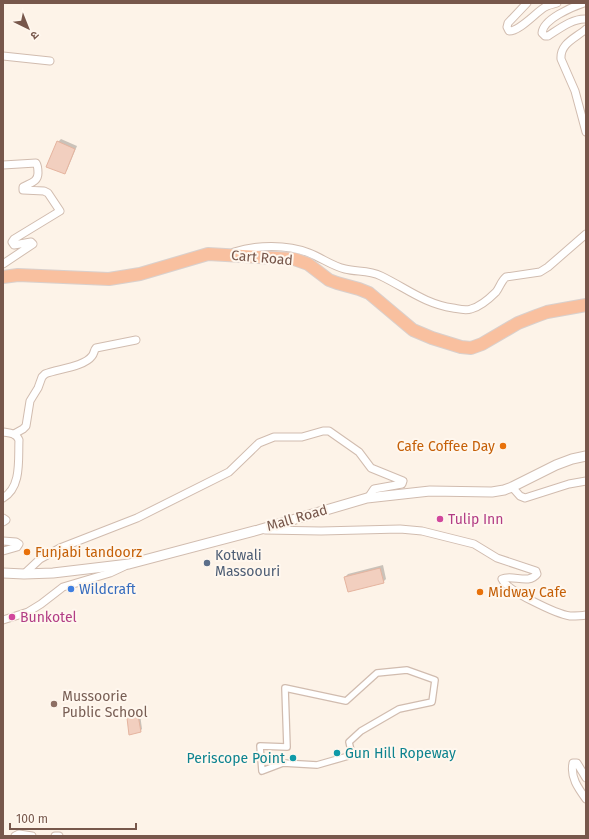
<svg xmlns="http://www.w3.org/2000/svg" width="589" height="839" font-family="'Fira Sans','Noto Sans Devanagari',sans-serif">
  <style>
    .shadow { fill: #0003 }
    .building { fill: #f2cfbf; stroke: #e5b49f }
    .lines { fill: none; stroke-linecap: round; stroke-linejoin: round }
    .pedestrian-casing { stroke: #d1bcaf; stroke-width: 8 }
    .minor-casing { stroke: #d1bcaf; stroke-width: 9 }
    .tertiary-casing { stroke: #d1bcaf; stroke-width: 11 }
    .trunk-casing { stroke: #d9d0cd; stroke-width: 14 }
    .pedestrian { stroke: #fff; stroke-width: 5.5 }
    .minor { stroke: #fff; stroke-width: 7 }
    .tertiary { stroke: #fff; stroke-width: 9 }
    .trunk { stroke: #f9c09f; stroke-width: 12 }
    .food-dot { fill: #e8710a; stroke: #fff7ee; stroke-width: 1.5 }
    .hotel-dot { fill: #d1479c; stroke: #fff7ee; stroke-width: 1.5 }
    .service-dot { fill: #5c6f8a; stroke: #fff7ee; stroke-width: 1.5 }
    .shop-dot { fill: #3f7fe0; stroke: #fff7ee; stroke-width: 1.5 }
    .education-dot { fill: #8d6e63; stroke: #fff7ee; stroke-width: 1.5 }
    .culture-dot { fill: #0f9aa8; stroke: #fff7ee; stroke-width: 1.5 }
    .labels { text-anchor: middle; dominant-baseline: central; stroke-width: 4; stroke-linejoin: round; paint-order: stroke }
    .street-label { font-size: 14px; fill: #77574b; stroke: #fff7ee }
    .food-label { font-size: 14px; fill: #c56008; stroke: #fff7ee; text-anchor: start }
    .hotel-label { font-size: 14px; fill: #b23c85; stroke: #fff7ee; text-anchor: start }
    .service-label { font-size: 14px; fill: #4e5e75; stroke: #fff7ee; text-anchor: start }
    .shop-label { font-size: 14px; fill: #366cbe; stroke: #fff7ee; text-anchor: start }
    .education-label { font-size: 14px; fill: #785e54; stroke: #fff7ee; text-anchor: start }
    .culture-label { font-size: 14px; fill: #0d838f; stroke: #fff7ee; text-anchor: start }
  </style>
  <rect width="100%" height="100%" fill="#fdf3e8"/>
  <g class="shadow">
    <path d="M61,139l16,7 -10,24 -3,3 -6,-31z"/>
    <path d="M383,565l3,14 -3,3 -38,-5 3,-3z"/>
    <path d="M140,714l2,15 -2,2 -12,-13 2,-2z"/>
  </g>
  <g class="building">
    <path d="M57,141l18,8 -10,25 -19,-7z"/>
    <path d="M380,568l4,15 -36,9 -4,-15z"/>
    <path d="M138,715l3,17 -12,3 -2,-17z"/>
  </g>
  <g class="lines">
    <defs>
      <path id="pedestrian" d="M407,670l28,10 -3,22 -33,7 -38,22 -12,11 3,13 -35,10 -34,-2 -21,8 -2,-25 27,1 -2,-59 61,13 31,-28z"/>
      <g id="minor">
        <path d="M527,3l-19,20 -1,4 2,4c11,0 26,-18 36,-24 4,-2 8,-3 12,-4"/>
        <path d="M584,3c-12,4 -41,16 -42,30l3,3h3c11,-7 25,-18 38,-17"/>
        <path d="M586,29c-10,9 -26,14 -25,30l14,32 11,41"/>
        <path d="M3,56l47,5"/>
        <path d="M3,165l33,-2c2,3 2,5 2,10 0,9 -8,10 -15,14v3l21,1 4,2 12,18 -46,28 -2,3 2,3 17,-3 2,2 -30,20"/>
        <path d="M234,252c22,-7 53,-8 75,1 13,5 23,13 36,16 12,3 24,1 36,7 25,12 44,28 72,32 6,1 12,3 18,1 8,-2 19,-11 25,-17 4,-5 5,-11 10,-15l34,-5 8,-5 38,-33"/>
        <path d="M3,432c7,1 13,1 16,8 -1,19 3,47 -16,58"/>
        <path d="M14,434l9,-5 3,-3 4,-25 8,-13 4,-11 3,-3c12,-5 39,-7 47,-18 2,-2 2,-6 4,-8l40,-8"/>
        <path d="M512,487l8,9 5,2 44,-14 17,-3"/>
        <path d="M3,518l3,2 -3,2"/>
        <path d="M265,530l56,1 79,-2 22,2 52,13 23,14 39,13 1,3c-8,11 -25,0 -35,5 5,12 55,35 68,37 5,0 11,0 16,-1"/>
        <path d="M3,541l13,1 3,2 -2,3 -14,4"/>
        <path d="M24,574l16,-15 20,-11 77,-30 92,-46 30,-29 15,-6h28l21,-6h6l30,21 12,16 32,13 -1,3 -28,5 -6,9"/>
        <path d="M3,620l25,-8 13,-8 22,-17 47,-14 15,-7"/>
        <path d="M586,778l-9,-15h-4c-3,14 5,25 13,36"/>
        <path d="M15,836l4,-2 13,2"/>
        <path d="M55,836h4"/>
      </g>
      <path id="tertiary" d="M3,573l21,1 29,-1 76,-9 129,-34 109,-32 63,-7 62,1 12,-2 8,-3 44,-22 16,-6 14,-3"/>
      <path id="trunk" d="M3,277l15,-2 91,4 31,-5 68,-20 86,5 14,5 21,16 8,3 22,6 10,4 44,37 19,8 29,9 10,1 11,-4 36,-21 18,-7 11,-4 39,-7"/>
    </defs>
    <use href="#pedestrian" class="pedestrian-casing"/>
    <use href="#minor" class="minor-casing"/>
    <use href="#tertiary" class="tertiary-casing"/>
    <use href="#trunk" class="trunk-casing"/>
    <use href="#pedestrian" class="pedestrian"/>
    <use href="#minor" class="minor"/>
    <use href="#tertiary" class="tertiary"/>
    <use href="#trunk" class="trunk"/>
  </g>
  <g class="food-dot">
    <circle cx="503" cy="446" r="4"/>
    <circle cx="27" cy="552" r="4"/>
    <circle cx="480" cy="592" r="4"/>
  </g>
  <g class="hotel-dot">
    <circle cx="440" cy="519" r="4"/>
    <circle cx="12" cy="617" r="4"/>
  </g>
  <circle class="service-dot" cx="207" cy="563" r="4"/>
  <circle class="shop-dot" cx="71" cy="589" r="4"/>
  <circle class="education-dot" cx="54" cy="704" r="4"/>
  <g class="culture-dot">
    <circle cx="337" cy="753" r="4"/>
    <circle cx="293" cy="758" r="4"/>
  </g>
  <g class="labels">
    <g class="street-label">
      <text transform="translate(262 258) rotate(5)">Cart Road</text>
      <text transform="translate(297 518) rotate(-16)">Mall Road</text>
    </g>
    <g class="food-label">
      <text x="495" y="446" text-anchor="end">Cafe Coffee Day</text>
      <text x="35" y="552">Funjabi tandoorz</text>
      <text x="488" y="592">Midway Cafe</text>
    </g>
    <g class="hotel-label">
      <text x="448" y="519">Tulip Inn</text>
      <text x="20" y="617">Bunkotel</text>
    </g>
    <g class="service-label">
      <text x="215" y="555">Kotwali<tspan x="215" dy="16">Massoouri</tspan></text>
    </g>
    <g class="shop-label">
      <text x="79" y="589">Wildcraft</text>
    </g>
    <g class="education-label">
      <text x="62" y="696">Mussoorie<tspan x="62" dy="16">Public School</tspan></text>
    </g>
    <g class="culture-label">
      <text x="345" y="753">Gun Hill Ropeway</text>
      <text x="285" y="758" text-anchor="end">Periscope Point</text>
    </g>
  </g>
  <rect width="589" height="839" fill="none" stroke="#77574b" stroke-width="8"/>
  <g transform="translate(28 28) rotate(137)" stroke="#fff7ee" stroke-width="3" paint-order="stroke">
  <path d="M0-3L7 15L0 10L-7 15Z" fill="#77574b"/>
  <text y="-6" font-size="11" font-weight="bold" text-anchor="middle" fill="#77574b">उ</text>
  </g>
  <path d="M10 823v6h126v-6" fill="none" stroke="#77574b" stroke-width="2"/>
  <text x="16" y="823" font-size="12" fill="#77574b" stroke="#fff7ee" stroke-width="3" paint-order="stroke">100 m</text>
</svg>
